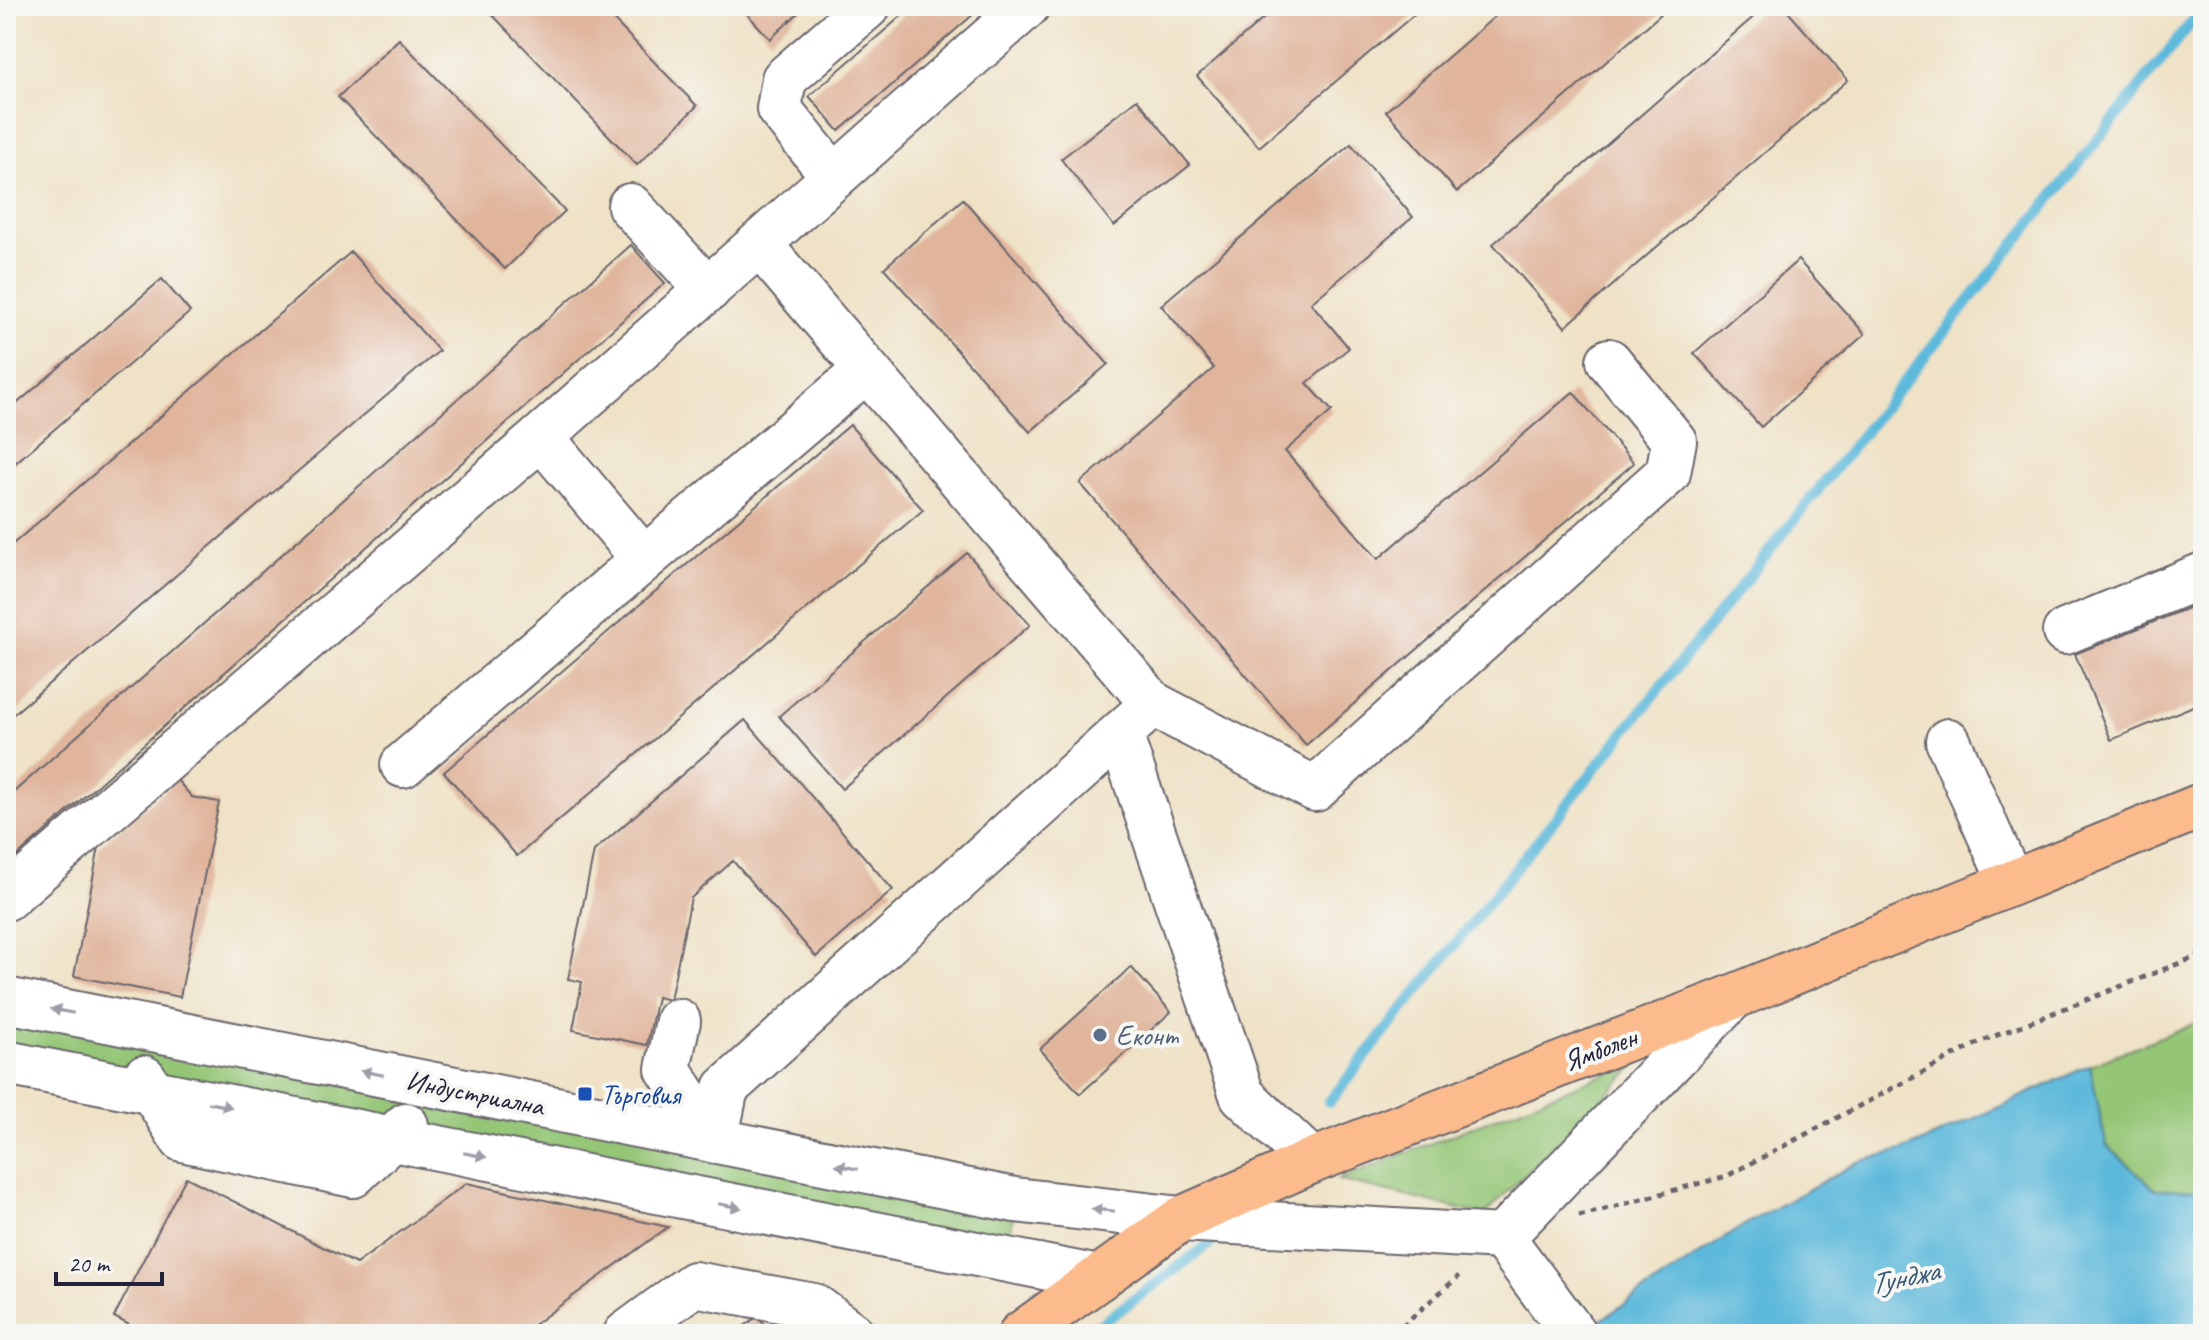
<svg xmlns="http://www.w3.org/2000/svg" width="2209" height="1340" font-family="Caveat,sans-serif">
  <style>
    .green { fill: #94c676; stroke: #5b7458; stroke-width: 2 }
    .water { fill: #5db9db; stroke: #406e8b; stroke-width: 2 }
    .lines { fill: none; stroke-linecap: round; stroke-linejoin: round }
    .stream { stroke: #5db9db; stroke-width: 11 }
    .building { fill: #e0b59c }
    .minor-casing { stroke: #6a656c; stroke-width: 48 }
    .major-casing { stroke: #6a656c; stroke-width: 48 }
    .path { stroke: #6a656c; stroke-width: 5; stroke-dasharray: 6 6; stroke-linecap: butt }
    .minor { stroke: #fff; stroke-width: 44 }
    .major { stroke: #fbbb8d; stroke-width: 44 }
    .oneway { fill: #9c9ca7 }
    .service-dot { fill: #5c6f8a; stroke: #f6f6f2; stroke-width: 3 }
    .transit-dot { fill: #1a4fb4; stroke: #f6f6f2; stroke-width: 3 }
    .labels { text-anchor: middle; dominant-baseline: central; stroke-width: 8; stroke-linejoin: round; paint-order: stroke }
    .service-label { font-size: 28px; fill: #4e5e75; stroke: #f6f6f2; text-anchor: start }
    .street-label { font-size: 28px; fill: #22223b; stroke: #f6f6f2 }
    .transit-label { font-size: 28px; fill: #164399; stroke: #f6f6f2; text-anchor: start }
    .water-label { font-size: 30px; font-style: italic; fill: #375773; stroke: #f6f6f2 }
  </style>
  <rect width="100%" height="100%" fill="#f6f6f2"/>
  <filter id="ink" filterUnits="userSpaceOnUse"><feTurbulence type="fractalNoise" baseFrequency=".0125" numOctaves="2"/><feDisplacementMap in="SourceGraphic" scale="16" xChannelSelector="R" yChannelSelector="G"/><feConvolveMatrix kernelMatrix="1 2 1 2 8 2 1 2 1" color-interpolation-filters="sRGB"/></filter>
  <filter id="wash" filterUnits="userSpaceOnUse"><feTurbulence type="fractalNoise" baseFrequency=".006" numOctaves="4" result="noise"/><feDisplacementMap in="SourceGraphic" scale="32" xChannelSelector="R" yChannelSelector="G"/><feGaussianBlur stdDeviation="1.8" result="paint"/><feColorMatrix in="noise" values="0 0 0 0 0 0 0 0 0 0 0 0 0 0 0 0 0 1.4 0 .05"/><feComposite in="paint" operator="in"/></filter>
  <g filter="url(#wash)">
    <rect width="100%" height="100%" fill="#efe2c6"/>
    <g class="green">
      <path d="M6,1000l1009,200 -8,61 -1001,-198z"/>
      <path d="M2203,1020v171l-47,-2 -50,-44 -16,-80z"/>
      <path d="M1641,1060l-157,155 -146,-35z"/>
    </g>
    <path class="water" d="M2090,1065l16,80 49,44 48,2v143h-597l-10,-11 148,-98 114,-63 54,-15z"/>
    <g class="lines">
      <g class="stream">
        <path d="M1329,1102l874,-1094"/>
        <path d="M1087,1334l124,-91"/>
      </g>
    </g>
    <g id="blocks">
      <g class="building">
        <path d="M484,6h116l97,100 -60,59z"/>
        <path d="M740,6h66l-36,33z"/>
        <path d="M913,6h70l-144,125 -30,-35z"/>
        <path d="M1278,6h146l-165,141 -62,-71z"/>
        <path d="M1507,6h163l-213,186 -71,-81z"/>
        <path d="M1766,6h17l65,74 -283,247 -72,-83z"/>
        <path d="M399,39l166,172 -60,58 -167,-172z"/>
        <path d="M1137,99l53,66 -76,61 -53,-67z"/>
        <path d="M1351,144l62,73 -102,86 38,45 -42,35 25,28 -47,40 93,108 195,-167 61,71 -328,282 -226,-262 134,-115 -53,-63z"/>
        <path d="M963,199l145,165 -78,68 -146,-164z"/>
        <path d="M631,245l34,38 -659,583v-67z"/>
        <path d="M351,252l88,99 -429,366 -4,-5v-162z"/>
        <path d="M1798,260l67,74 -104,93 -67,-74z"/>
        <path d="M162,279l28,33 -184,159v-58z"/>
        <path d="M850,425l73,85 -406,346 -73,-84z"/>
        <path d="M967,553l63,72 -188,164 -63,-73z"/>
        <path d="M2203,602v100l-92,38 -36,-86z"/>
        <path d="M745,720l148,170 -77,67 -83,-96 -42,37 -21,102 -13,-3 -10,48 -74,-15 9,-48 -14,-3 26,-128z"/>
        <path d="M177,780l15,17 27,5 -39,195 -106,-21 25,-129z"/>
        <path d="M1131,967l40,45 -91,82 -40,-45z"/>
        <path d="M186,1177l170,87 111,-81 201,44 -147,107h-374l-33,-17z"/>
        <path d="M758,1316l13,18h-37z"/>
      </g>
    </g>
  </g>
  <g filter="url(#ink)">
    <use href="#blocks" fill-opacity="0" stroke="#6a656c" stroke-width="2"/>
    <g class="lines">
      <defs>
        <g id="minor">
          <path d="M834,177l-55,-68 5,-30 84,-73"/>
          <path d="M630,206l78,84"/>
          <path d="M759,244l394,460 162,85 353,-316 6,-32 -65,-80"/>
          <path d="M541,437l102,121"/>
          <path d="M2065,632l138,-57"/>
          <path d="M1120,734l122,361 70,66"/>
          <path d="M1948,741l63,142"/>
          <path d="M403,765l463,-395"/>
          <path d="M6,898l535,-461 486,-431"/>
          <path d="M6,1000l1009,200 166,19 321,18 231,-240"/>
          <path d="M678,1021l-10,48 47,72 11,-53 427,-384"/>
          <path d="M6,1063l1093,215"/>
          <path d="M144,1078l38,61 171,36 53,-50"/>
          <path d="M1502,1237l72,97"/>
          <path d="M626,1334l68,-50 120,22 38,28"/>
        </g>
        <path id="major" d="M1021,1334l160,-115 131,-58 421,-164 470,-192"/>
      </defs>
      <use href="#minor" class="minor-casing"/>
      <use href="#major" class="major-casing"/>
      <g class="path">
        <path d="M1579,1216l148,-40 255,-135 221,-87"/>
        <path d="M1393,1334l66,-58"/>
      </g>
      <use href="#minor" class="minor"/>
      <use href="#major" class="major"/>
    </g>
    <defs><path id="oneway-solid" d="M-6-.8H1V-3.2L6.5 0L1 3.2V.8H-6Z" transform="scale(2)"/></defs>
    <g class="oneway">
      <use href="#oneway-solid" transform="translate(62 1011) rotate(-169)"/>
      <use href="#oneway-solid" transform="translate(372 1073) rotate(-169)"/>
      <use href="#oneway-solid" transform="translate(220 1105) rotate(11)"/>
      <use href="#oneway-solid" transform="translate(475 1155) rotate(11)"/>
      <use href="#oneway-solid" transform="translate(847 1167) rotate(-169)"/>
      <use href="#oneway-solid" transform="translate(730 1206) rotate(11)"/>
      <use href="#oneway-solid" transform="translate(1103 1210) rotate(-174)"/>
    </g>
  </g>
  <circle class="service-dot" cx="1100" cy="1035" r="8"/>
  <rect class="transit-dot" x="577" y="1086" width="16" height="16" rx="4"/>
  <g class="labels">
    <g class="service-label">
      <text x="1116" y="1035">Еконт</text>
    </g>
    <g class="street-label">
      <text transform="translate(1600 1049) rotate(-21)">Ямболен</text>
      <text transform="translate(475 1093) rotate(11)">Индустриална</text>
    </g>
    <g class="transit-label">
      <text x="601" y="1094">Търговия</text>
    </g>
    <g class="water-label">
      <text transform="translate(1904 1277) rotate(-12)">Тунджа</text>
    </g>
  </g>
  <rect width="2209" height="1340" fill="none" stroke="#f6f6f2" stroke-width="32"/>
  <path d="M56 1272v12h106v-12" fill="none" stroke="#22223b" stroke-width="4"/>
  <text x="68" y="1272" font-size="24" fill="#22223b" stroke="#f6f6f2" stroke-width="6" paint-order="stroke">20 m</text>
</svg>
